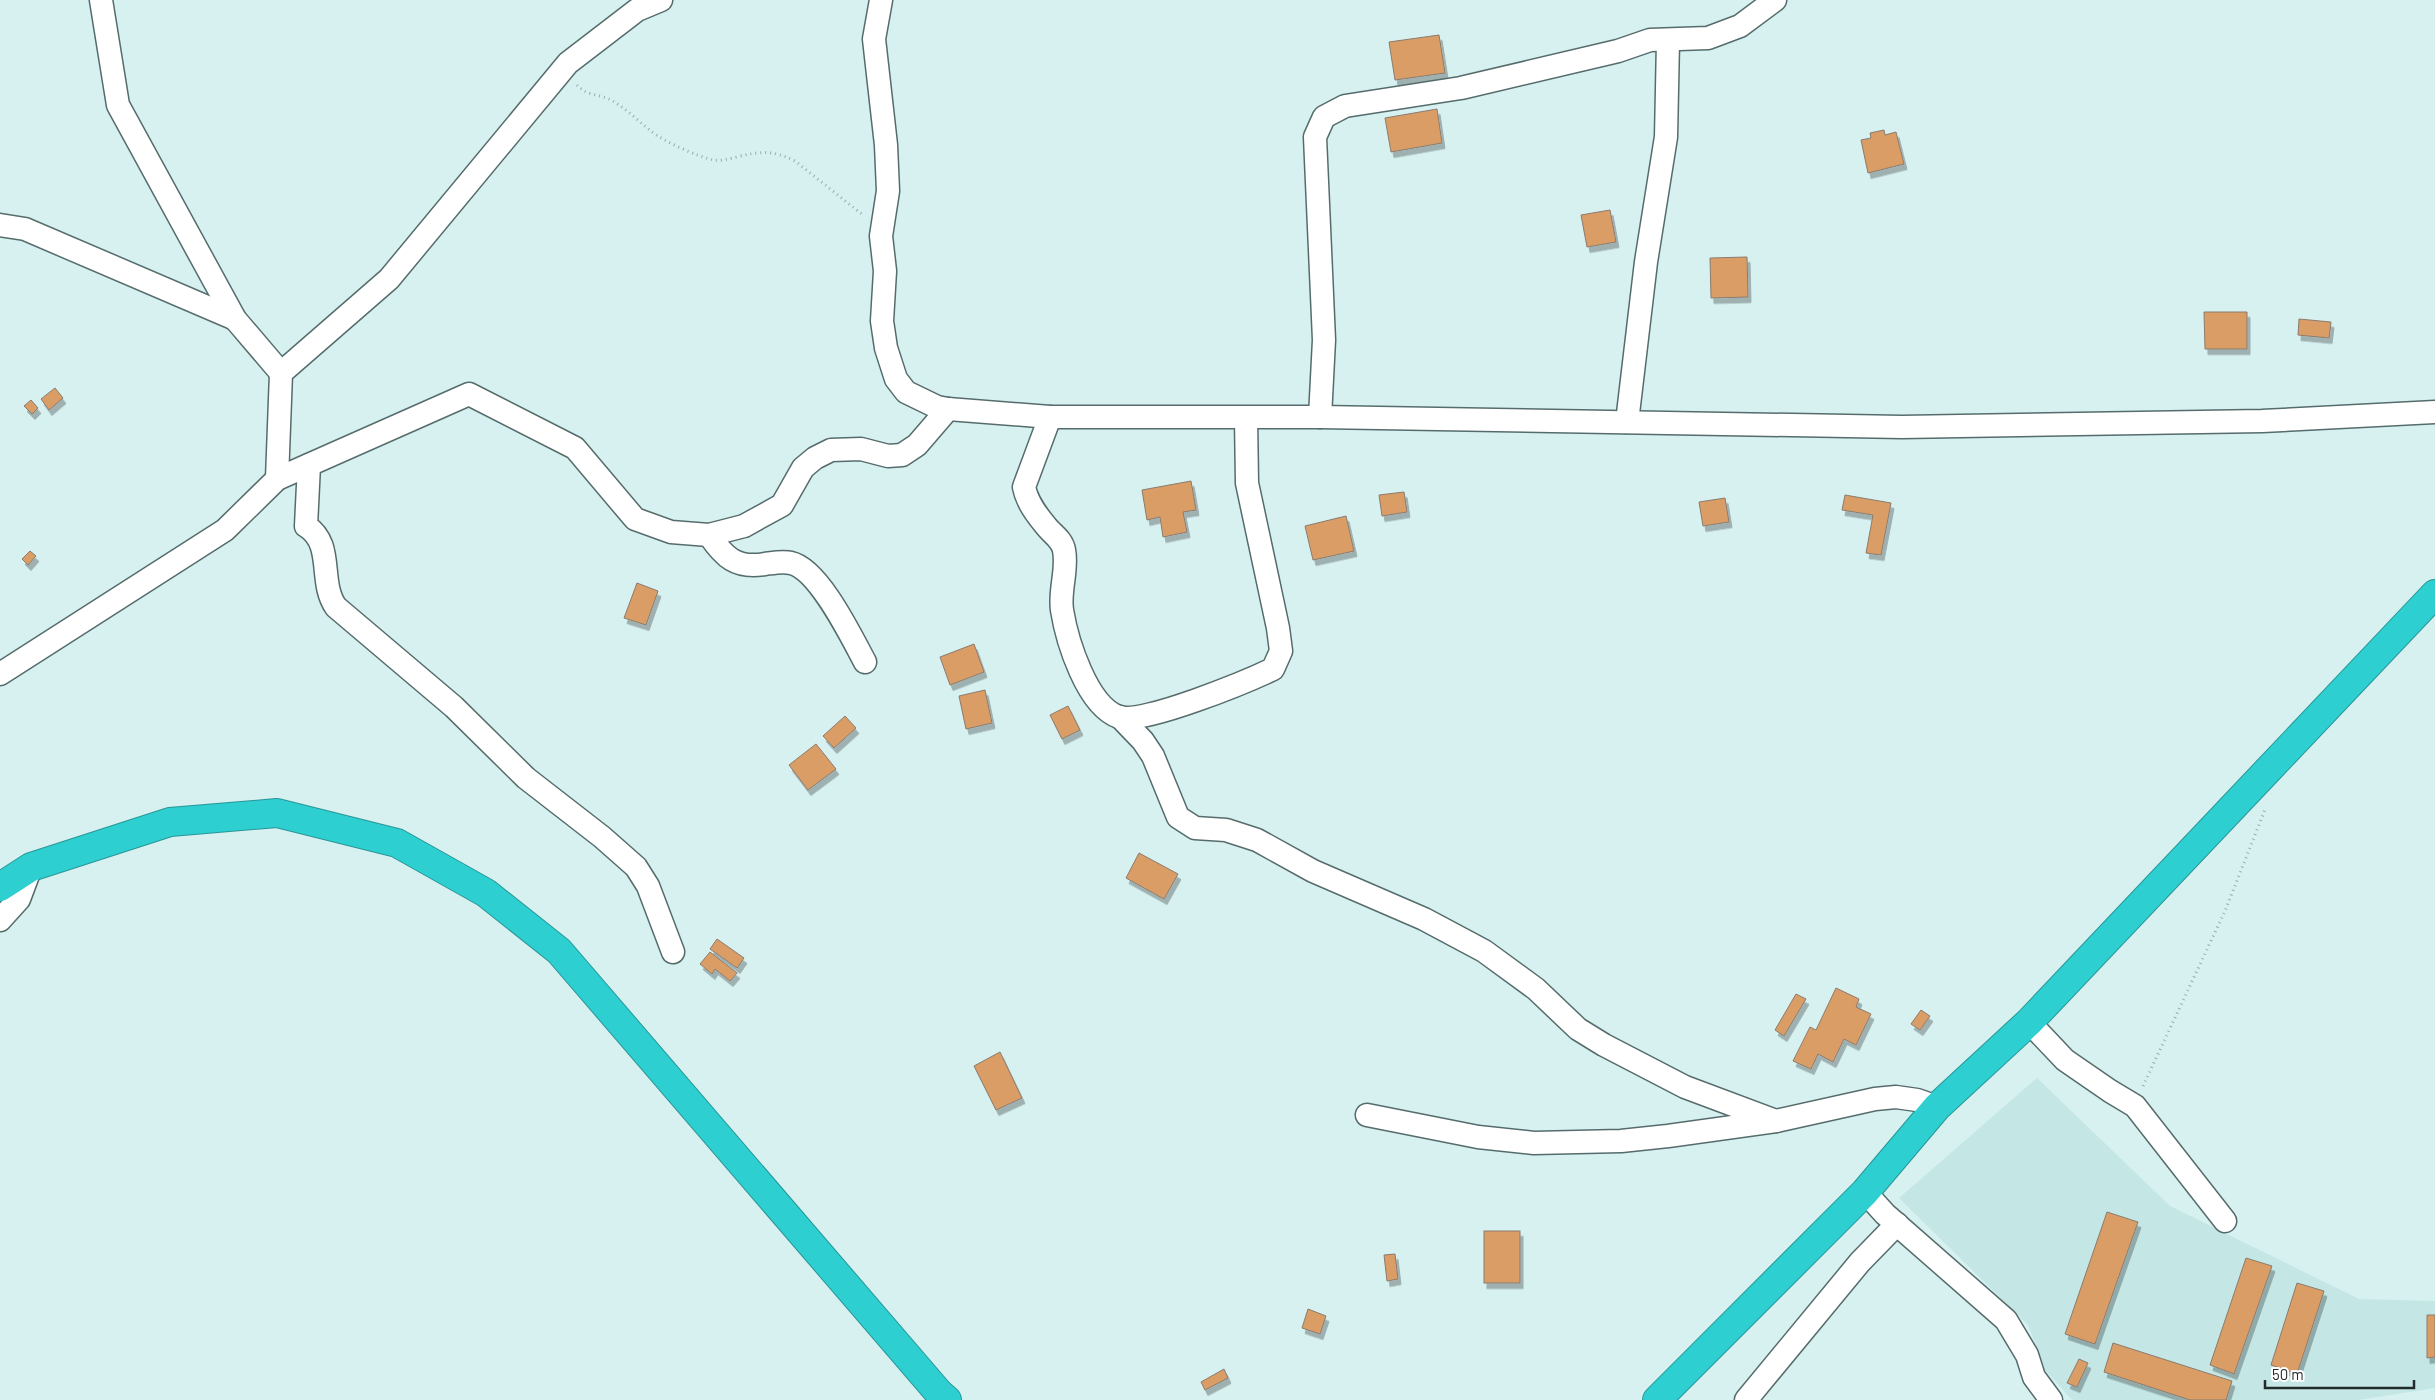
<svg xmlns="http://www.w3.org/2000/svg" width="2435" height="1400" font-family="Barlow,sans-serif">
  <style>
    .built { fill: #c4e7e6 }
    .building { fill: #da9d65; stroke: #8a7b6f; filter: url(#shadow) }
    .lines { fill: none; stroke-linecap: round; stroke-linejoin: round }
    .minor-casing { stroke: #566c6c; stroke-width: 25 }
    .highway-casing { stroke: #299697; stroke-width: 30 }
    .path { stroke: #99adad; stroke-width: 3; stroke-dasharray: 1 4; stroke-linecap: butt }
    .minor { stroke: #fff; stroke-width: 22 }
    .highway { stroke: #2dcfd1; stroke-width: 28 }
  </style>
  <defs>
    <filter id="shadow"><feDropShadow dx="3" dy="5.5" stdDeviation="0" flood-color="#0004"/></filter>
  </defs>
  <rect width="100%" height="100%" fill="#d7f0f0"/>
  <path class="built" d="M2037,1078l133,128 189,93 76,2v87l-77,12h-286l-27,-30 -17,-45 -129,-127z"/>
  <g class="building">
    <path d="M1439,35l6,38 -50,7 -6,-38z"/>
    <path d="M1437,109l5,34 -51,9 -6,-34z"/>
    <path d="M1884,130l1,5 11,-3 8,32 -36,9 -7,-33 10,-2 -1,-5z"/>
    <path d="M1610,210l6,32 -29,5 -6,-32z"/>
    <path d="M1747,257l1,40 -37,1 -1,-40z"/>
    <path d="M2204,312h43v37h-42z"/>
    <path d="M2299,319l32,3 -2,16 -31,-3z"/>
    <path d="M55,388l8,10 -14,12 -8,-11z"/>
    <path d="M31,400l7,8 -6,6 -8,-8z"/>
    <path d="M1191,481l5,29 -13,2 4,20 -24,5 -3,-20 -13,3 -5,-30z"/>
    <path d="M1404,492l3,20 -25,4 -3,-21z"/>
    <path d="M1845,495l46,8 -10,52 -15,-2 7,-38 -31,-5z"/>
    <path d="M1725,498l4,24 -26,4 -4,-24z"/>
    <path d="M1346,516l8,35 -41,9 -8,-34z"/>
    <path d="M30,551l6,5 -8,9 -6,-6z"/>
    <path d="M637,583l21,8 -12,34 -22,-7z"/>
    <path d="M974,644l10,28 -34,13 -10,-28z"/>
    <path d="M985,690l7,33 -26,6 -7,-33z"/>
    <path d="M1068,706l12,24 -18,9 -12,-24z"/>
    <path d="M845,716l11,12 -22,20 -11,-12z"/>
    <path d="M816,744l20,25 -28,21 -19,-25z"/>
    <path d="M1139,853l39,21 -14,25 -38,-21z"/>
    <path d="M717,939l27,19 -7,10 -27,-19z"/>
    <path d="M710,952l27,21 -7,8 -15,-12 -3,5 -12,-10z"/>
    <path d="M1836,988l23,11 -3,8 15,7 -15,31 -12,-6 -11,23 -15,-8 -7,15 -18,-8 17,-34 6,3z"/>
    <path d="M1796,994l10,5 -22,37 -9,-6z"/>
    <path d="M1921,1010l9,6 -10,14 -9,-6z"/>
    <path d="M1000,1052l22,46 -26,12 -22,-44z"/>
    <path d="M2107,1212l31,10 -43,122 -30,-10z"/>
    <rect x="1484" y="1231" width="36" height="52"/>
    <path d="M1395,1254l3,25 -11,2 -3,-26z"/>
    <path d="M2246,1258l26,8 -38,108 -24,-9z"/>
    <path d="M2297,1283l27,8 -27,83 -26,-9z"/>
    <path d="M1308,1309l18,7 -6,18 -18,-6z"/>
    <path d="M2427,1315h8v42l-8,1z"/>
    <path d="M2113,1343l119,38 -6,19h-36l-86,-28z"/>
    <path d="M2079,1359l9,4 -11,24 -10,-4z"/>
    <path d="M1224,1369l4,9 -23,12 -4,-8z"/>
  </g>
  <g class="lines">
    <defs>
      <g id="minor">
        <path d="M101,0l17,105 117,214 46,54"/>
        <path d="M881,0l-7,39 12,106 2,46 -7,45 4,35 -3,50 4,27 10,31 10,13 31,15 11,2"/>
        <path d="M0,225l25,4 210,90"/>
        <path d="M1050,417l-26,70c3,15 12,27 22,39 6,8 16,13 18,24 4,20 -5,40 -2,60 5,31 25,96 57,107 23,8 129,-36 154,-48l8,-18 -3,-23 -31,-145 -1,-65"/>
        <path d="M1320,417l4,-77 -9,-203 9,-20 21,-11 116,-18 157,-37 32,-11 58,-2 32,-12 35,-26"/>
        <path d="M1627,422l19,-160 20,-125 2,-96"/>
        <path d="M309,465l-3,61c29,18 12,56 30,81l118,100 72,71 76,59 34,30 12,19 25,66"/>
        <path d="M277,479l4,-106 108,-94 179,-216 69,-53 24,-10"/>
        <path d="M709,535c15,22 27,34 56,29 8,-1 18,-3 26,-1 28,6 61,75 74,99"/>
        <path d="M0,674l225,-144 52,-51 192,-85 106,54 60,71 36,13 38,3 35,-9 38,-21 21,-37 12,-10 16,-8 30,-1 27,7 14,-1 15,-10 31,-36 102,8h270l582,10 360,-6 173,-9"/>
        <path d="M1120,717l23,24 10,15 25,61 17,11 31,2 31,10 56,31 111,48 60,32 52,38 42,40 26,16 81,42 91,34"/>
        <path d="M0,920l19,-21 12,-32"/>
        <path d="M2029,1022l36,38 45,31 25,15 90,115"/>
        <path d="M1367,1115l111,22 56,6 87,-2 47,-5 108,-15 99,-22 21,-2 21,3 20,7"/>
        <path d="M1865,1192l20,22 121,106 21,35 7,22 17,23"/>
        <path d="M1746,1400l114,-138 37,-38"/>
      </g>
      <g id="highway">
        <path d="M0,887l31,-20 139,-45 107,-9 120,30 89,50 73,58 380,442 8,7"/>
        <path d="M1657,1400l208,-208 72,-85 92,-85 406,-428"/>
      </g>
    </defs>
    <use href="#minor" class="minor-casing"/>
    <use href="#highway" class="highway-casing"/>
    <g class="path">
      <path d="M577,85c9,11 23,9 34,15 16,9 27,21 40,31 12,10 47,26 63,29 7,1 15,-1 23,-3 22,-6 37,-7 58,4l68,54"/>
      <path d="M2143,1086l82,-175 41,-104"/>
    </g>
    <use href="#minor" class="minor"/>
    <use href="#highway" class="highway"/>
  </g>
  <path d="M2265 1380v8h149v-8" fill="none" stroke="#222b2b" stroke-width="2.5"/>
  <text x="2272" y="1380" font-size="15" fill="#222b2b" stroke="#ffffff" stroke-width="4" paint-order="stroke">50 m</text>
</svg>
